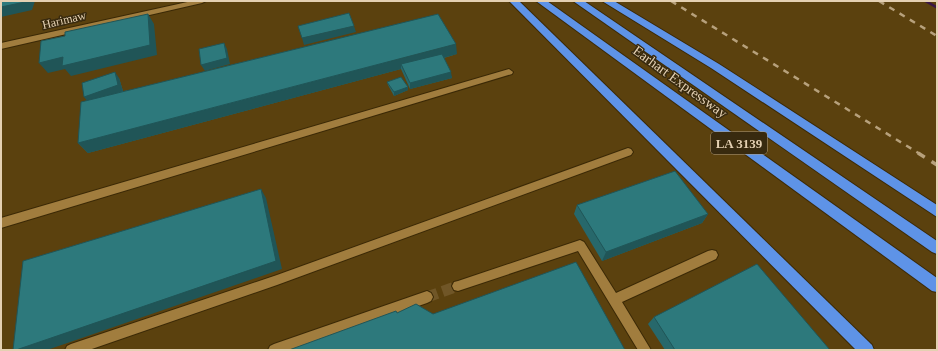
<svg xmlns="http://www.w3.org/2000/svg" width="938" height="351" font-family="Georgia,serif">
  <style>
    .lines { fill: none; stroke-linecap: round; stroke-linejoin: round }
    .stream { fill: #3b1744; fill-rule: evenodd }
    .minor-tunnel { stroke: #705627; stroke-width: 11; stroke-dasharray: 11 5.5; stroke-linecap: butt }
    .minor-casing { stroke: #3b2906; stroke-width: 2 }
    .highway-casing { stroke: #3b2906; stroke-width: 2 }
    .minor { fill: #a17d3e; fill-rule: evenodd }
    .highway { fill: #5e93e7; fill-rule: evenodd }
    .rail-far1 { stroke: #b7a17c; stroke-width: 2.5; stroke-dasharray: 6 6; stroke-linecap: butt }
    .rail { stroke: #b7a17c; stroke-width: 3.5; stroke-dasharray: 8 8; stroke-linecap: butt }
    .wall { fill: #27686b }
    .shaded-wall { fill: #205557 }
    .building { fill: #2d797c; stroke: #205557 }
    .labels { text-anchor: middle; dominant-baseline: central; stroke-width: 3; stroke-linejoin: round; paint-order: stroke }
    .far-street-label { font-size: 12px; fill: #e4d0b2; stroke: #382a0f }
    .shield { fill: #382a0f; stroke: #b09e81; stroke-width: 1 }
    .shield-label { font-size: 13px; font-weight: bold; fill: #e4d0b2 }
    .street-label { font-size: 14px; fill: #e4d0b2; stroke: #382a0f }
  </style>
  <rect width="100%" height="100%" fill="#5b410e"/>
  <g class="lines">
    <path class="stream" d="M923,1h5l9,5v3z"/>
    <path class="minor-tunnel" d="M427,297l31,-11"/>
    <defs>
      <g id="minor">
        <path d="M192,1h14l-4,2 -201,46v-6z"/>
        <path d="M509,69l4,3 -1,2 -511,154v-10z"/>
        <path d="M628,148l3,1 2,3 -2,3 -354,130 -188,65h-24l2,-4 4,-2 206,-69z"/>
        <path d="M580,240l4,2 32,51 92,-42 4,-1 4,1 2,4 -2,4 -94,43 29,48h-13l-60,-99 -120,40 -4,-1 -2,-4 2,-4 4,-1z"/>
        <path d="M427,291l4,2 2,4 -2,4 -4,2 -135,47h-24l2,-4 4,-2z"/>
      </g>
      <g id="highway">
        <path d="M509,1h10l353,344 2,5h-18z"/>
        <path d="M536,1h11l390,277v14l-5,-1z"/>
        <path d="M573,1h11l353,240v13l-5,-2z"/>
        <path d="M602,1h12l105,63 218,141v12l-226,-149z"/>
      </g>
    </defs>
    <use href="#minor" class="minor-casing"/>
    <use href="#highway" class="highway-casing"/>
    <use href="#minor" class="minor"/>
    <use href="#highway" class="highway"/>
    <g class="rail-far1">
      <path d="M671,1l249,153"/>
      <path d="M879,1l58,35"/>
    </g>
    <path class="rail" d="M918,153l19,12"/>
  </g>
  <g class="wall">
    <path d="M457,54l-13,4 8,20 -42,11 -9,-20 -313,84 -10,-10 10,-43 31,-22 4,13z"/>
    <path d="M387,82l21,5v3l-14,6 -6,-11z"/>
    <path d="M577,205l131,9 -6,9 -100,38 -28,-47z"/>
    <path d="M654,317l176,33h-165l-17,-26z"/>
  </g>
  <g class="shaded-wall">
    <path d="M26,1h9l-3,9 -31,7v-10z"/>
    <path d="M148,14l6,10 3,31 -86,21 -6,-7 -17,4 -9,-10z"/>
    <path d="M354,26l2,6 -52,13 -2,-7z"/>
    <path d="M224,43l3,6 3,15 -25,7 -4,-6z"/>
    <path d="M456,44l1,10 -54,15 -2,-5v5l-313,84 -10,-10z"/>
    <path d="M115,72l4,6 4,13 -34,12 -5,-6z"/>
    <path d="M451,72l1,6 -42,11v-6z"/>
    <path d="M408,87v3l-14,6v-4z"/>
    <path d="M261,189l5,9 16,71 -235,81h-31z"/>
    <path d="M708,214l-6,9 -100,38 4,-9z"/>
  </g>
  <g class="building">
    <path d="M1,1h25l-1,1 -24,5z"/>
    <path d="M349,13l5,13 -52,12 -4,-12z"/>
    <path d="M148,14l2,31 -88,21 1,-9 -24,6 2,-22 24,-5v-4z"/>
    <path d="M438,14l18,30 -378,99 3,-41z"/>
    <path d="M224,43l3,15 -26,7 -2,-16z"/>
    <path d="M442,54l9,18 -41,11 -9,-19z"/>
    <path d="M115,72l3,13 -34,12 -2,-14z"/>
    <path d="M401,77l7,10 -14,5 -7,-10z"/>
    <path d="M675,171l33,43 -102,38 -29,-47z"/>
    <path d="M261,189l15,72 -260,89h-3l10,-89z"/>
    <path d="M576,262l49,88h-336l107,-39 1,2 19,-9 17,10z"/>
    <path d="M757,264l73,86h-155l-21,-33z"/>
  </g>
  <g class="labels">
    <g class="far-street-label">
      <text transform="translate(64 20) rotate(-13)">Harimaw</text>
    </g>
    <rect class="shield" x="711" y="132" width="56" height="22" rx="3"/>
    <g class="shield-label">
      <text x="739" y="143">LA 3139</text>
    </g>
    <g class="street-label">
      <text transform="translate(680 82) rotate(36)">Earhart Expressway</text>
    </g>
  </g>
  <rect width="938" height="351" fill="none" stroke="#e4d0b2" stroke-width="4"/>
</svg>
